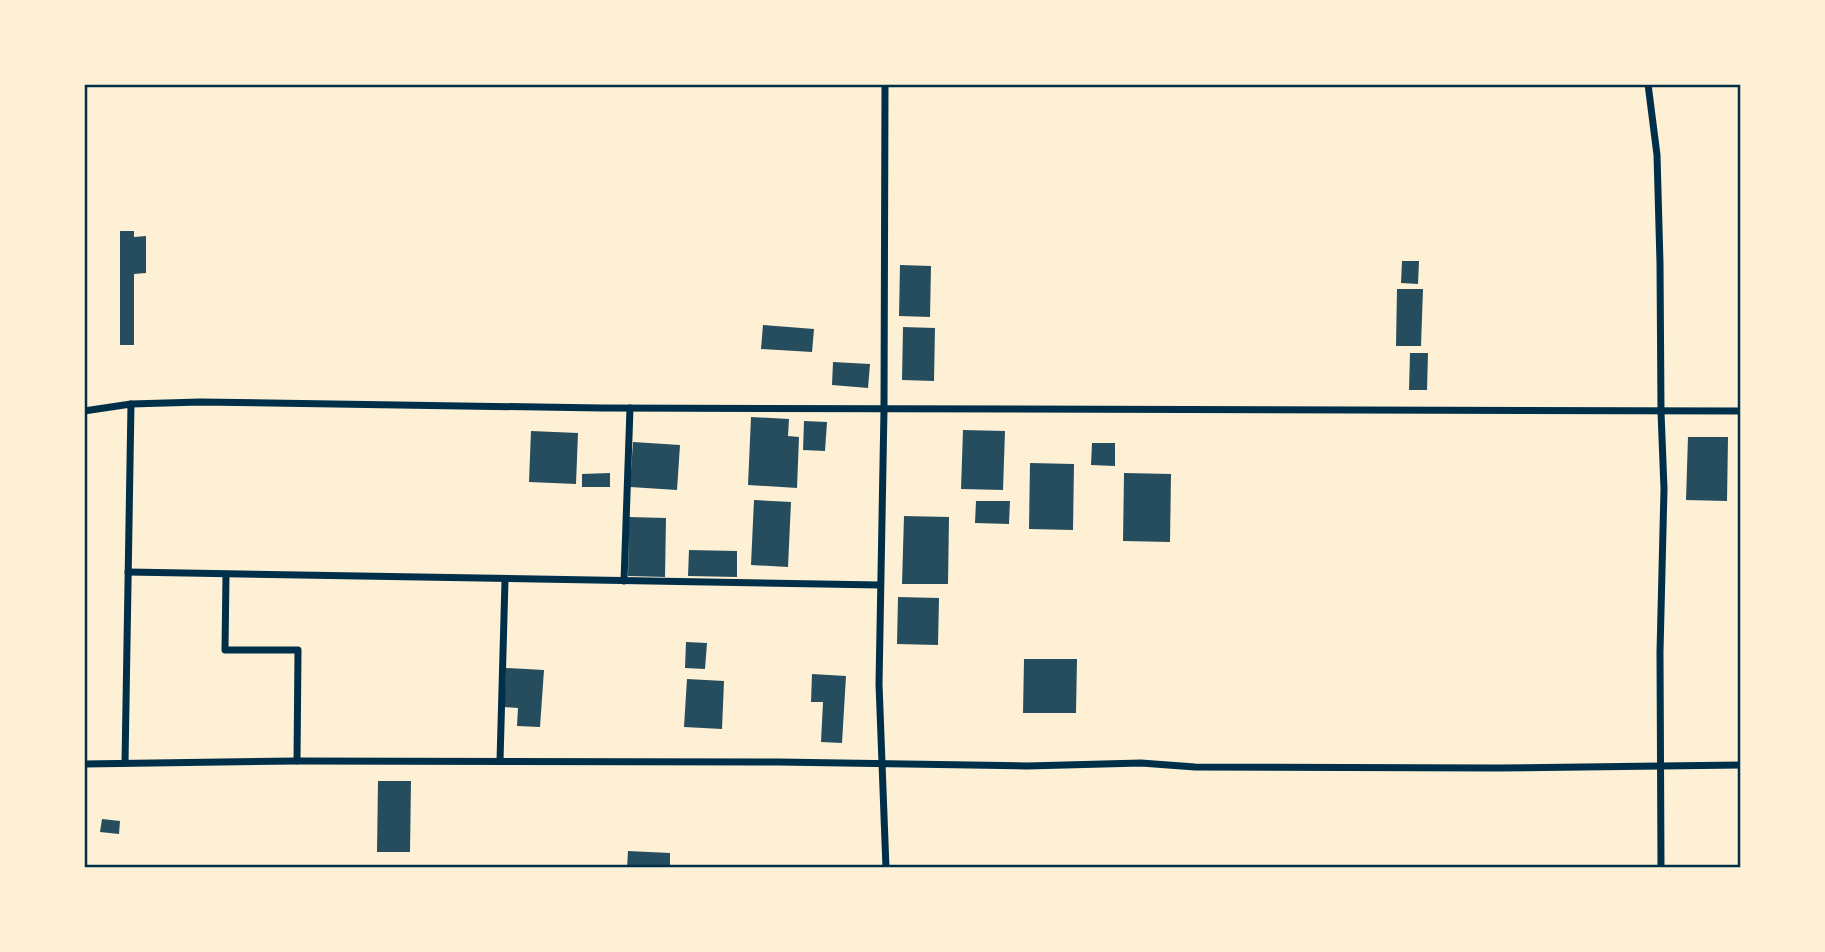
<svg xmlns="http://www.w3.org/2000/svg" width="1825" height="952" font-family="Poppins,sans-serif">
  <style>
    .building { fill: #264d5e }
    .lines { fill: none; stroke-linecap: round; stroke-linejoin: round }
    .minor { stroke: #003049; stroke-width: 7 }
    .neatline { fill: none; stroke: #003049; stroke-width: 2.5 }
  </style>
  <rect width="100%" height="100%" fill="#fdf0d5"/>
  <g class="building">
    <path d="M120,231h14v6l12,-1v37l-12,1v71h-14z"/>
    <path d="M1402,261h17l-1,23 -17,-1z"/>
    <path d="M900,265l31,1 -1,51 -31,-1z"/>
    <path d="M1397,289h26l-2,57h-25z"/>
    <path d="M763,325l51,4 -2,23 -51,-3z"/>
    <path d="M903,327l32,1 -1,53 -32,-1z"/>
    <path d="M1410,353h18l-1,37h-18z"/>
    <path d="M833,362l37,2 -2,24 -36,-3z"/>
    <path d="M751,417l38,2 -1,17 11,1 -2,51 -49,-3z"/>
    <path d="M804,421l23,1 -2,29 -22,-1z"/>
    <path d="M963,430l42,1 -2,59 -42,-1z"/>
    <path d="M531,431l47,2 -2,51 -47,-2z"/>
    <path d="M1688,437h40l-1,64 -41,-1z"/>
    <path d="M633,442l47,3 -3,45 -47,-3z"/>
    <path d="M1092,443h23v23l-24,-1z"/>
    <path d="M1030,463l44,1 -1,66 -44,-1z"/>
    <path d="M610,473v14h-28v-13z"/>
    <path d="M1124,473l47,1 -1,68 -47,-1z"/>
    <path d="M754,500l37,2 -3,65 -37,-2z"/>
    <path d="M976,501h34l-1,23 -34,-1z"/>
    <path d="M904,516l45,1 -1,67h-46z"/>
    <path d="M629,517l37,1 -1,59 -37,-1z"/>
    <path d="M689,550l48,1v26l-49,-1z"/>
    <path d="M898,597l41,1 -1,47 -41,-1z"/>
    <path d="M686,642l21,1 -2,26 -20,-1z"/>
    <path d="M1024,659h53l-1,54h-53z"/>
    <path d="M506,668l38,2 -4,57 -23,-1 1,-18 -14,-1z"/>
    <path d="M812,674l34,2 -4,67 -21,-1 2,-40h-12z"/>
    <path d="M687,679l37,2 -2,48 -38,-2z"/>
    <path d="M378,781h33l-1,71h-33z"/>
    <path d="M102,819l18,2 -1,13 -19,-2z"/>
    <path d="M628,851l42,2v15h-43z"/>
  </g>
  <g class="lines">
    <g class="minor">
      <path d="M885,84l-1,325 -5,275 7,184"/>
      <path d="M1648,84l9,71 3,108 1,149 3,77 -4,163 1,216"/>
      <path d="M84,411l47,-7 69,-2 402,6 1139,3"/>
      <path d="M128,572l752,13"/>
      <path d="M226,575l-1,75h73l-1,111"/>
      <path d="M624,581l6,-173"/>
      <path d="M500,761l5,-181"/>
      <path d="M125,763l6,-359"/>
      <path d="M84,764l213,-3 481,1 249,4 114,-3 54,4 303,1 243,-3"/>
    </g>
  </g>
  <rect width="1825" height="952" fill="none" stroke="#fdf0d5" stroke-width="172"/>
  <rect x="86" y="86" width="1653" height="780" class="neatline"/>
</svg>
